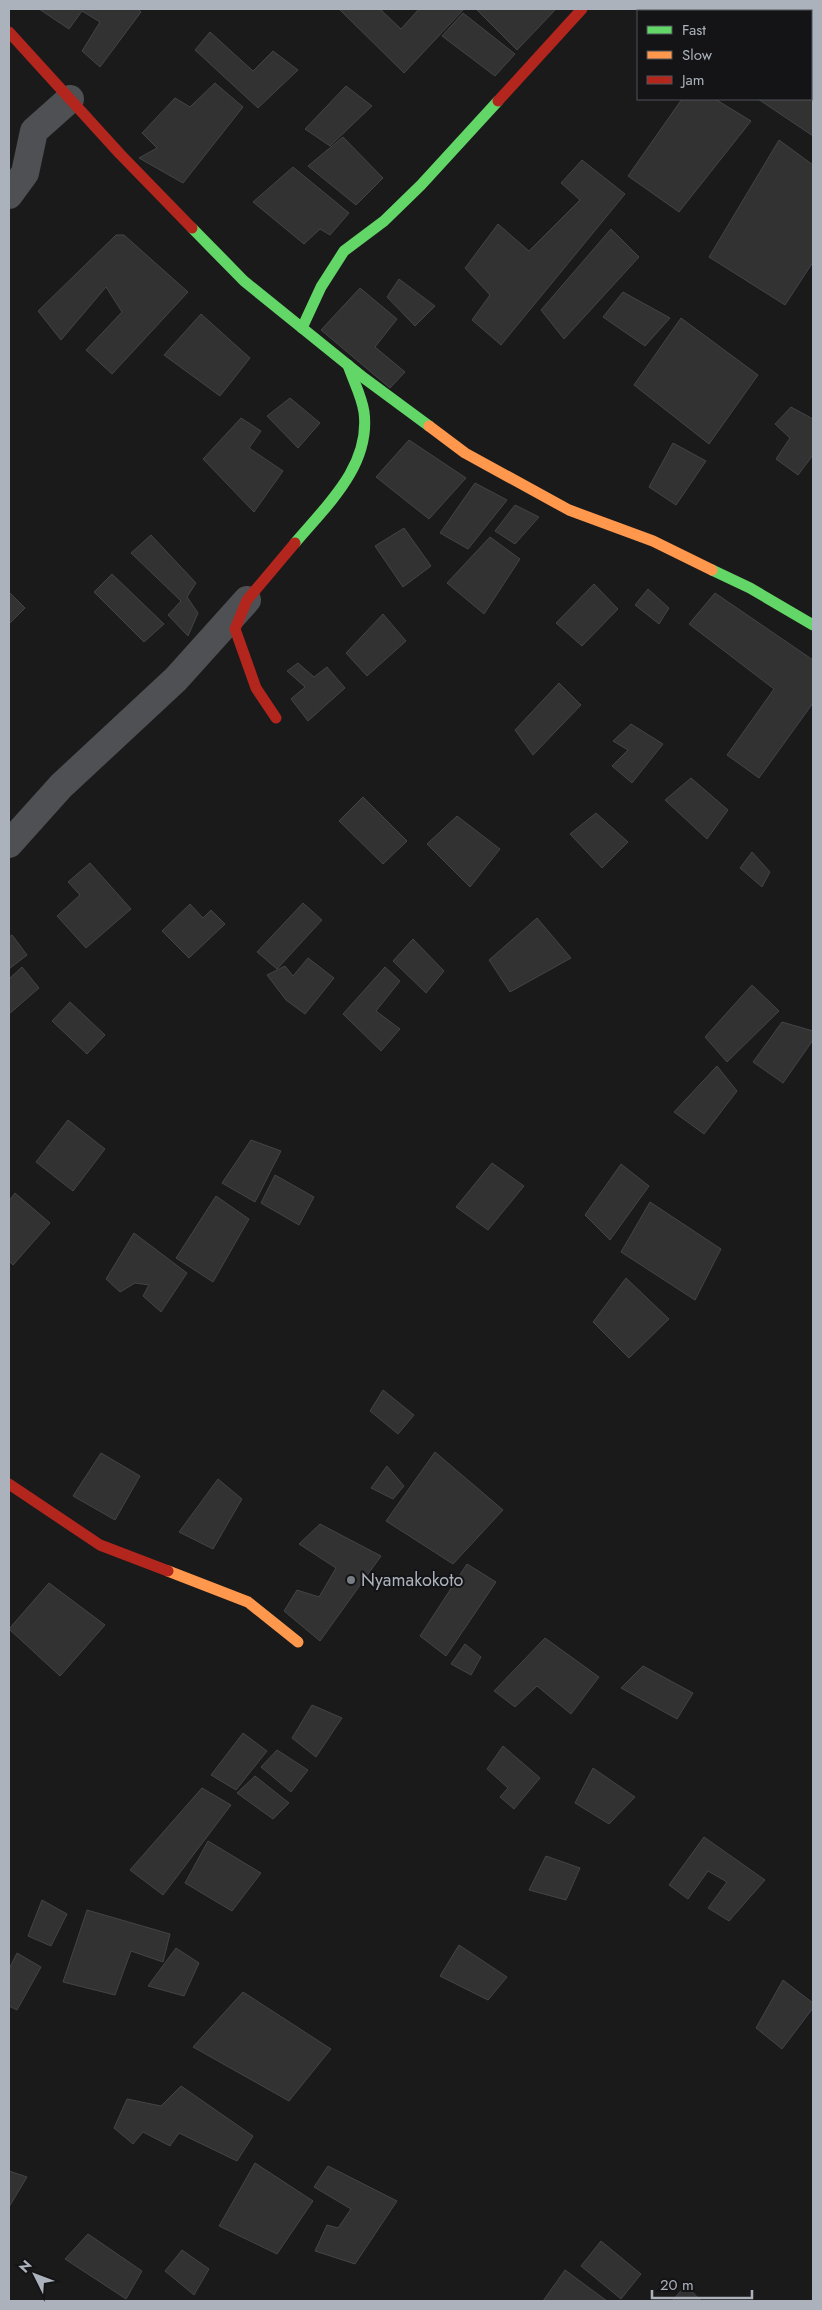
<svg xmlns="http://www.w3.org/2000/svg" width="822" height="2310" font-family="Jost,sans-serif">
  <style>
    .building { fill: #323232; stroke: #424446 }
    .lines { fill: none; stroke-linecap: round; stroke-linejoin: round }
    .street { stroke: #4e5053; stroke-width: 28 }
    .fast { stroke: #63d668; stroke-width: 11 }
    .slow { stroke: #ff974d; stroke-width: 11 }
    .jam { stroke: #b3261e; stroke-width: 11 }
    .poi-dot { fill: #787d83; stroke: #141416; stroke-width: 2 }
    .labels { text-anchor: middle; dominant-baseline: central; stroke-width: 4; stroke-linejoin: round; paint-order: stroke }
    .poi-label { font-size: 18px; fill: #abb2bb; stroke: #141416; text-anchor: start }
  </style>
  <rect width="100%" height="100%" fill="#1a1a1a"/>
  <g class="building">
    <path d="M39,9h99l3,3 -41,55 -18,-16 18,-29 -18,-11 -13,18z"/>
    <path d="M339,9h41l21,20 18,-20h45l-60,64z"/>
    <path d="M476,9h80l-39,41z"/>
    <path d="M646,9h110l-2,2h-105z"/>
    <path d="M463,13l52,41 -20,22 -53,-40z"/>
    <path d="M811,30l2,1v105l-55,-37h53z"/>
    <path d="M210,32l43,39 20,-20 25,19 -40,38 -63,-58z"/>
    <path d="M215,83l28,24 -60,76 -44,-25 18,-10 -15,-15 33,-35 15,9z"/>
    <path d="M346,86l26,20 -42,40 -25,-17z"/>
    <path d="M682,99h33l36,22 -72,91 -51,-36z"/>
    <path d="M343,137l40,41 -27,27 -48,-39z"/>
    <path d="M779,140l34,25v97l-28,43 -76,-48z"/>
    <path d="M582,160l43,34 -124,151 -29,-25 18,-25 -25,-27 33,-44 31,27 51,-51 -19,-17z"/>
    <path d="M293,167l56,46 -19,22 -10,-6 -16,15 -51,-42z"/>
    <path d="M611,229l28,28 -75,82 -23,-29z"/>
    <path d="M116,235h8l64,57 -76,82 -26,-24 36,-38 -16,-25 -45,53 -23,-29z"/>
    <path d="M399,279l36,27 -20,20 -28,-29z"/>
    <path d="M360,288l37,31 -22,28 30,25 -15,16 -69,-58z"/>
    <path d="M623,292l47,26 -25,28 -42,-29z"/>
    <path d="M201,314l49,44 -30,38 -56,-41z"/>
    <path d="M681,318l77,57 -49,69 -75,-59z"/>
    <path d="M290,398l30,25 -22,25 -31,-32z"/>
    <path d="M791,407l22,12v36l-15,20 -22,-16 14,-21 -15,-14z"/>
    <path d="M241,418l20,13 -12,17 34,23 -29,41 -51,-53z"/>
    <path d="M409,440l57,38 -37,41 -53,-42z"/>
    <path d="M673,443l33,18 -30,44 -27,-18z"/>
    <path d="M475,483l32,17 -39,49 -28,-16z"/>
    <path d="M515,505l24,12 -24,27 -20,-13z"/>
    <path d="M404,528l27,38 -28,21 -28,-41z"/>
    <path d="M151,535l45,48 -9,14 11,16 -10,23 -20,-21 13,-14 -50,-48z"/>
    <path d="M490,537l30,22 -36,55 -37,-31z"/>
    <path d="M112,574l52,50 -20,18 -50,-50z"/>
    <path d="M594,584l24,25 -36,37 -26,-23z"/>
    <path d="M648,589l21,19 -10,16 -24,-19z"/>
    <path d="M9,592l16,16 -16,16z"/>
    <path d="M715,593l98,67v43l-54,75 -32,-23 47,-66 -85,-65z"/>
    <path d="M383,614l23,27 -39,35 -21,-23z"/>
    <path d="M298,663l16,14 13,-10 18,21 -37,33 -17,-22 14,-12 -18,-16z"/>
    <path d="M559,683l22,22 -48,50 -18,-25z"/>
    <path d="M631,724l32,20 -31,39 -20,-17 16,-16 -15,-9z"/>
    <path d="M691,778l37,32 -21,29 -42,-39z"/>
    <path d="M363,797l44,44 -24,23 -44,-43z"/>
    <path d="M596,813l32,29 -26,26 -32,-34z"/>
    <path d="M457,816l43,33 -30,38 -43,-43z"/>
    <path d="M752,852l18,20 -8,15 -22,-19z"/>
    <path d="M90,863l41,46 -45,39 -29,-32 23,-21 -12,-13z"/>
    <path d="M303,903l19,17 -45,49 -20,-17z"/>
    <path d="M190,904l13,14 8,-8 14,14 -36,34 -27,-27z"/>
    <path d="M537,918l34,40 -61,34 -21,-32z"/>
    <path d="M12,935l15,20 -18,14v-32z"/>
    <path d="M413,939l31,32 -18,22 -33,-32z"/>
    <path d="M308,958l26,20 -29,36 -19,-14 -19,-25 18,-9 8,10z"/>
    <path d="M22,967l17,21 -30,26v-35z"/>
    <path d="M385,967l15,14 -24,30 24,18 -19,22 -38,-37z"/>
    <path d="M752,985l27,26 -52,51 -22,-25z"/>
    <path d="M70,1002l35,33 -18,19 -35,-33z"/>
    <path d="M782,1022l31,9v9l-30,43 -30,-21z"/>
    <path d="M717,1066l20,25 -33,43 -30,-22z"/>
    <path d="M68,1120l37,29 -32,42 -37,-29z"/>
    <path d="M251,1140l30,11 -26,51 -33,-19z"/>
    <path d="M492,1163l32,23 -36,44 -32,-23z"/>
    <path d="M621,1164l28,22 -39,54 -25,-25z"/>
    <path d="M275,1175l39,22 -15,28 -38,-22z"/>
    <path d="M15,1193l35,30 -37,42 -4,-4v-60z"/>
    <path d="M216,1196l33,23 -36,63 -37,-24z"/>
    <path d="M650,1202l71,47 -26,51 -74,-48z"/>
    <path d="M134,1233l53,40 -26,39 -18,-16 6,-11 -14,-2 -15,9 -14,-13z"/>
    <path d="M626,1278l43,41 -40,39 -36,-36z"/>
    <path d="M383,1390l31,25 -16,19 -28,-23z"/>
    <path d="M435,1452l68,58 -50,54 -67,-43z"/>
    <path d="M101,1453l39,23 -25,44 -42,-24z"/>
    <path d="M387,1466l17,20 -11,13 -22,-11z"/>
    <path d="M218,1479l24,20 -29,50 -34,-17z"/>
    <path d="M320,1524l61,32 -61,85 -36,-30 13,-21 22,7 17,-29 -37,-24z"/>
    <path d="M467,1564l29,18 -50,74 -26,-20z"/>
    <path d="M49,1583l56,42 -45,51 -51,-47z"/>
    <path d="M545,1638l54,39 -28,37 -34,-28 -22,21 -21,-16z"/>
    <path d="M465,1644l16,13 -10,18 -20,-11z"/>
    <path d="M643,1666l50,27 -16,26 -56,-31z"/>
    <path d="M312,1705l30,13 -26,39 -24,-19z"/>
    <path d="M243,1733l24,18 -31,39 -25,-15z"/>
    <path d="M503,1746l37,32 -26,31 -14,-12 8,-9 -21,-19z"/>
    <path d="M277,1750l31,20 -17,22 -30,-25z"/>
    <path d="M593,1768l42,29 -26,27 -34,-21z"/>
    <path d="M255,1776l34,27 -16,16 -36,-26z"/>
    <path d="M202,1788l29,17 -68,90 -33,-25z"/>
    <path d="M704,1837l61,43 -36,41 -21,-13 19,-26 -19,-11 -20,28 -19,-14z"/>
    <path d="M208,1841l53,32 -29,38 -47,-28z"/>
    <path d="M546,1856l34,12 -14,32 -37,-10z"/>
    <path d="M42,1900l25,14 -16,32 -23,-10z"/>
    <path d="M87,1910l83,24 -7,28 -32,-11 -16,44 -52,-13z"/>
    <path d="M459,1945l48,32 -19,23 -48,-24z"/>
    <path d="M176,1948l23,15 -15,33 -36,-10z"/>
    <path d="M17,1953l24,14 -24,43 -8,-4v-37z"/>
    <path d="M783,1980l30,23v5l-31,41 -26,-21z"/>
    <path d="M243,1992l88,57 -42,52 -96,-54z"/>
    <path d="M181,2086l72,50 -16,25 -58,-28 -9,13 -27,-14 -10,12 -19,-16 13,-29 34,7z"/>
    <path d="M255,2163l58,38 -36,53 -58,-28z"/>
    <path d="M328,2166l69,35 -42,63 -40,-13 12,-26 11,3 13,-19 -37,-22z"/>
    <path d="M9,2171l18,6 -18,30z"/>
    <path d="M88,2234l54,37 -16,28 -61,-40z"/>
    <path d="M601,2241l40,33 -20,25 -40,-33z"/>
    <path d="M182,2250l27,19 -15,26 -29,-24z"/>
    <path d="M565,2270l42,31h-64z"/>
    <path d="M686,2285l15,16h-29z"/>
  </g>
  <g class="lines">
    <g class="street">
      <path d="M9,195l16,-22 9,-42 36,-32"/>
      <path d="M9,844l52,-58 115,-107 71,-79"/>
    </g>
    <g class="fast">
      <path d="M192,228l52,53 120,97 65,48"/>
      <path d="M302,328l19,-41 23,-36 40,-30 37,-36 77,-84"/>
      <path d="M295,543c31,-37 76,-77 69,-131 -2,-15 -11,-32 -16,-47"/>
      <path d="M712,570l38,18 63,37"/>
    </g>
    <g class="slow">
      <path d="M429,426l36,27 104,57 84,31 59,29"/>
      <path d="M168,1571l80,31 50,40"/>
    </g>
    <g class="jam">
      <path d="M9,32l111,122 72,74"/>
      <path d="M498,101l84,-92"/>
      <path d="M276,718l-20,-30 -21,-59 12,-29 48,-57"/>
      <path d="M9,1484l91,61 68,26"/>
    </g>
  </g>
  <circle class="poi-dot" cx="351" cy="1580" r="5"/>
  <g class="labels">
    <g class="poi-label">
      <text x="361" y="1580">Nyamakokoto</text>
    </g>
  </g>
  <rect width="822" height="2310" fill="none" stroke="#abb2bb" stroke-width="20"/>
  <rect x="637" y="10" width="175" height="90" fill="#141416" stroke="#505358"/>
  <rect x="647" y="26" width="25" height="8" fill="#63d668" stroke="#505358"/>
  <text x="682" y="35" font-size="15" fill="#abb2bb">Fast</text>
  <rect x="647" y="51" width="25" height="8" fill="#ff974d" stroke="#505358"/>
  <text x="682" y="60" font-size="15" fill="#abb2bb">Slow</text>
  <rect x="647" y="76" width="25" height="8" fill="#b3261e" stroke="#505358"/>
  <text x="682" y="85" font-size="15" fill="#abb2bb">Jam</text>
  <g transform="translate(35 2275) rotate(312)" stroke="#141416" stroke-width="4" paint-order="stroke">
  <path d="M0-4L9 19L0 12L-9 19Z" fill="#abb2bb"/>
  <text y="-8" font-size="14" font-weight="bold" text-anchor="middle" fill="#abb2bb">N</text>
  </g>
  <path d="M652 2290v8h100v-8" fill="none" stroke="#abb2bb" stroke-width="2.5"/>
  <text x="660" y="2290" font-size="15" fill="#abb2bb" stroke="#141416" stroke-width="4" paint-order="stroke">20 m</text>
</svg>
